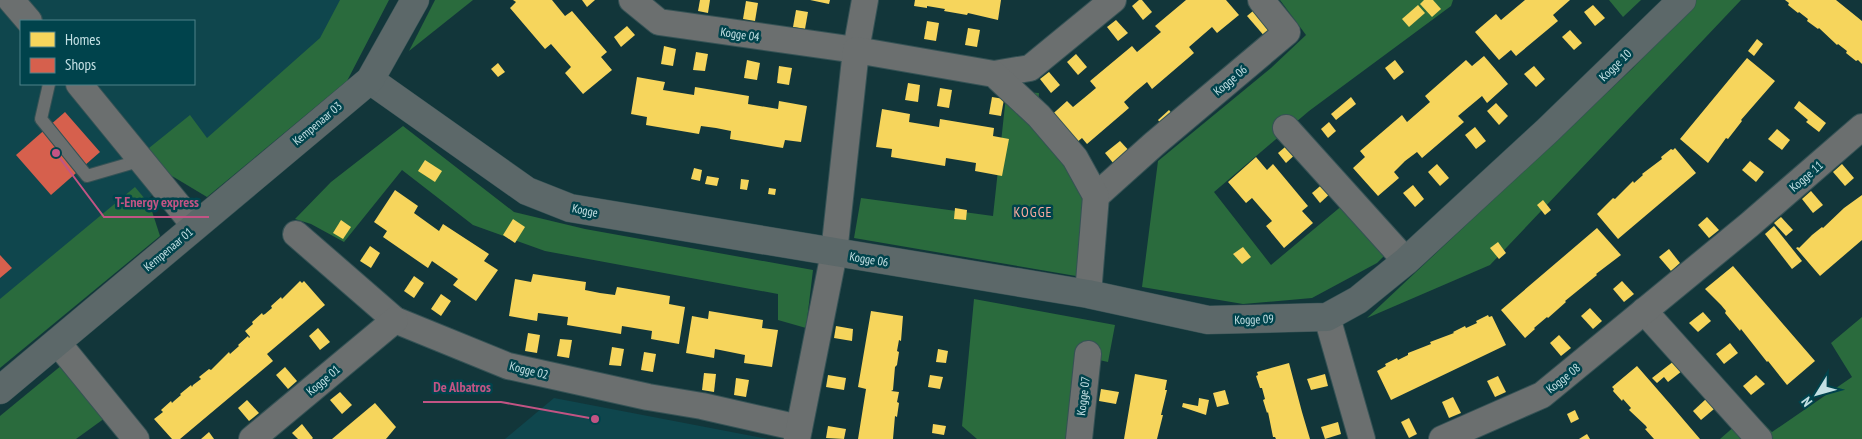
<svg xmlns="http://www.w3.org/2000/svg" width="1862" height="439" font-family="'PT Sans Narrow',sans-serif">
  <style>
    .built { fill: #0f464d; fill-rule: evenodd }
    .green { fill: #2a6b3d }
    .homes { fill: #f6d55c }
    .shops { fill: #d6604d }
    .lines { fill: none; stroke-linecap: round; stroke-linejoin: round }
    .lane-casing { stroke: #355255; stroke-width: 14 }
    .street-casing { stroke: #355255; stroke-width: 28 }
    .secondary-casing { stroke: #355255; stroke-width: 29 }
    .lane { stroke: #6b6f6f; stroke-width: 12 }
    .street { stroke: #6b6f6f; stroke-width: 26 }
    .secondary { stroke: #5c6869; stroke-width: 28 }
    .labels { text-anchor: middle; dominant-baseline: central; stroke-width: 5; stroke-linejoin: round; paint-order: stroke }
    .street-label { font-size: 12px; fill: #c3e0e4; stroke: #00434c }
    .neighbourhood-label { font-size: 14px; letter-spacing: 1px; fill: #feab9f; stroke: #00434c }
    .leader { fill: none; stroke: #c25484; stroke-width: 2 }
    .callout-dot { fill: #c25484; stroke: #00434c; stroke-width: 2 }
    .callout-label { font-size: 14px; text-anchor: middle; font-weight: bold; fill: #c25484; stroke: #00434c; stroke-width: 5; stroke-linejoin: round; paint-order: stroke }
  </style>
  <rect width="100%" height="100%" fill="#12363a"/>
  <g class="built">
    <path d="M0,0h373l-373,330zM21,21h173v63h-173z"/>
    <path d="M554,398l214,41h-263z"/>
  </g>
  <g class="green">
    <path d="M340,0h49l-42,81 -140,116 -45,-27 -13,-22 41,-33 17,23 113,-100z"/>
    <path d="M435,0h38l-64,51z"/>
    <path d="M1280,0h173l-2,6 -142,105 -95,81 57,73 79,-66 42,49 -15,15 -65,35 -69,6 -101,-17 16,-126 113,-93 35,-33z"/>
    <path d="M1609,0h32l-18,17z"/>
    <path d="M1696,0h45l-251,265 -123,53 266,-250z"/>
    <path d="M1011,91l28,2 -3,37 55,61 -15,85 -222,-38 7,-40 132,18 13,-120z"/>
    <path d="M403,126l111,86 71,17 228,41 -7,58 -28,-8v-26l-233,-43 -72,-26 -71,-55 -58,72 -33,-18 -16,-5 36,-37z"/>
    <path d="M135,187l15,18 10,31 -160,132v-69z"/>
    <path d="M974,299l141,26 -7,37 -22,-5 -21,82h-88l-15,-13z"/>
    <path d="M1862,317v122h-142l16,-14 9,10 16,-14 11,11 80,-55 -21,-34z"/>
    <path d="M62,365l43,53 -29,21h-76v-23z"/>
  </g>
  <g class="homes">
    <path d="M513,0h39l13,16 7,-5 35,41 -6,5 11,13 -29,24 -18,-21 6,-6 -20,-23 -6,5 -35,-41 6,-6z"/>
    <path d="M582,0h13l-8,7z"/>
    <path d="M700,0h10l-2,13 -10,-2z"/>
    <path d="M810,0h20l-1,4z"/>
    <path d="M915,0h86l-3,20 -30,-7 -1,2 -23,-4 1,-2 -18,-3v2l-13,-2z"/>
    <path d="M1139,0h3l10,12 -9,8 -11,-14z"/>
    <path d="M1186,0h40l13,15 -22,18 -5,-6 -23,20 5,6 -42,36 -5,-7 -12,10 -11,10 5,6 -42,36 -5,-6 -12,10 -24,-28 21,-19 6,6 11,-9 12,-10 -6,-7 42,-35 5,6 24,-20 -6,-6z"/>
    <path d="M1424,0h9l8,9 -9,8 -12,-13z"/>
    <path d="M1525,0h45l-17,15 5,6 -42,35 -5,-6 -12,10 -24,-28 21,-18 5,6z"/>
    <path d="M1785,0h51l26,21v43l-4,-4 -2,1 -10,-8 1,-2 -9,-7 -1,1 -18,-17 -1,1 -11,-8 1,-2 -9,-7 -1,1 -10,-8 1,-2z"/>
    <path d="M746,1l12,2 -3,18 -12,-2z"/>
    <path d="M1418,5l7,8 -16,14 -7,-8z"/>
    <path d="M1593,5l12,13 -10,8 -11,-14z"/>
    <path d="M1259,6l18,22 -11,10 -19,-22z"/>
    <path d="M796,10l12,2 -3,17 -12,-2z"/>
    <path d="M1116,20l12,13 -10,8 -11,-14z"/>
    <path d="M927,21l12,2 -3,18 -12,-2z"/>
    <path d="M627,26l8,9 -14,12 -7,-10z"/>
    <path d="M968,28l12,2 -3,17 -12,-2z"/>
    <path d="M1570,30l12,13 -8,7 -12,-13z"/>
    <path d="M1757,39l6,5 -9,12 -6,-5z"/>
    <path d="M664,46l12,3 -3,17 -12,-2z"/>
    <path d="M696,52l12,2 -3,17 -12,-1z"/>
    <path d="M1076,54l11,13 -9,8 -11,-13z"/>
    <path d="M1484,56l24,28 -21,19 -5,-7 -24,20 6,6 -42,36 -5,-6 -12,9 -11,11 5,6 -21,18 -25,-28 12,-11 -5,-6 42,-36 5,7 23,-20 -5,-6 41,-36 6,6z"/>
    <path d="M1747,58l28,23 -34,39 1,1 -14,18 -2,-1 -5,7 -13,18 -28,-24z"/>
    <path d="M747,60l13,3 -3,17 -13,-2z"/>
    <path d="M1395,60l9,12 -10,8 -9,-12z"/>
    <path d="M498,63l7,9 -7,5 -7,-8z"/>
    <path d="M779,66l13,2 -3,17 -12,-2z"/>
    <path d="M1534,66l11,13 -9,8 -12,-13z"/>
    <path d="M1049,72l11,13 -9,8 -11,-14z"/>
    <path d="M637,77l28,5 -2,8 31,5 1,-8 54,9 -1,8 30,5 1,-8 28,5 -6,36 -16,-2 -2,8 -53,-9 1,-8 -15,-3 -15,-2 -2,8 -53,-9 1,-8 -16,-3z"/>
    <path d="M908,83l12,2 -2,17 -13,-2z"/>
    <path d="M940,88l12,2 -3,18 -12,-2z"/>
    <path d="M992,97l12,2 -3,17 -12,-2z"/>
    <path d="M1351,97l5,7 -20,16 -5,-6z"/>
    <path d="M1799,101l27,22 -7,9 -13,-10 2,-2 -14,-12z"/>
    <path d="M1496,103l12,13 -9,9 -12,-14z"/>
    <path d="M882,109l28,5 -1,8 30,5 1,-8 54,9 -1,8 16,3 -7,37 -27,-5 1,-8 -30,-5 -1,8 -54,-9 1,-8 -16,-2z"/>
    <path d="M1169,110l8,10 -12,9 -7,-9z"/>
    <path d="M1329,122l7,9 -8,7 -7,-9z"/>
    <path d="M1475,127l11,14 -10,8 -11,-14z"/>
    <path d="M1777,129l13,11 -8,10 -14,-11z"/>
    <path d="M1120,141l13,14 -15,14 -13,-16z"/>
    <path d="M1291,142l8,9 -13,12 -8,-10z"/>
    <path d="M1675,148l21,25 -78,66 -21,-25 16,-16 2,1 18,-18 1,2 9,-8 -1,-1 20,-15 -1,-2 10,-8 2,1z"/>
    <path d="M1256,157l11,13 6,-6 35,42 -6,5 11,12 -29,25 -18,-22 6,-5 -20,-23 -6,5 -18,-21z"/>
    <path d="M425,160l17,11 -7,11 -17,-11z"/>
    <path d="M1750,161l14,11 -8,10 -14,-12z"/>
    <path d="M1437,164l12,14 -9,8 -12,-14z"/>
    <path d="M1842,164l12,14 -9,8 -12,-14z"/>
    <path d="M694,168l8,2 -2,11 -9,-2z"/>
    <path d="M707,176l12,2 -2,8 -12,-2z"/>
    <path d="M741,179l8,1 -2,10 -7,-1z"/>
    <path d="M1325,182l8,9 -13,12 -8,-10z"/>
    <path d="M1413,185l11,14 -9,8 -12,-14z"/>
    <path d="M769,188l7,1 -1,6 -7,-1z"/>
    <path d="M395,190l23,16 -4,7 25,18 4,-7 46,30 -5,7 14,9 -22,31 -23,-16 5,-6 -26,-18 -4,7 -45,-31 4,-6 -13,-9z"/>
    <path d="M1811,191l12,14 -10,8 -11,-14z"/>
    <path d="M1862,195v45l-42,36 -24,-28 2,-1 1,1 13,-13 10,-8 1,1 21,-20z"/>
    <path d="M1543,200l8,10 -6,5 -8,-10z"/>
    <path d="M955,208l12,2 -1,10 -12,-1z"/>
    <path d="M1707,217l12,13 -10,8 -11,-13z"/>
    <path d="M1781,217l12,13 -7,6 -12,-13z"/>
    <path d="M513,219l12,8 -10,16 -12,-8z"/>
    <path d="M341,220l10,7 -8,12 -10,-6z"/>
    <path d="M1774,226l28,35 -10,8 -27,-35z"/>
    <path d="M1597,228l24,27 -25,19 1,1 -32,26 1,1 -18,16 -1,-1 -13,11 1,1 -10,9 -24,-28z"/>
    <path d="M1498,242l8,11 -7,6 -9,-11z"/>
    <path d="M370,246l10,7 -9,15 -11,-7z"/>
    <path d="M1243,247l8,10 -9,7 -9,-10z"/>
    <path d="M1669,249l11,14 -9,8 -12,-14z"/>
    <path d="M1733,266l82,95 -28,24 -19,-24 -1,1 -26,-33 -1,2 -15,-18 1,-2 -5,-6 -16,-16z"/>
    <path d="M533,274l53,8 -1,8 15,3 15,2 2,-8 53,9 -1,8 16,3 -6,37 -28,-5 1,-8 -30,-5 -1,8 -54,-9 1,-8 -30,-4 -1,8 -28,-5 6,-37 16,3z"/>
    <path d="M414,276l10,7 -10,15 -10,-7z"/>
    <path d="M300,281l2,2 2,-2 21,24 -58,49 6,7 -93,78h-8l-18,-20 9,-7 -2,-2 10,-9 1,2 2,-2 7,-6 -1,-1 11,-9 1,2 1,-2 8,-6 -2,-2 10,-8 2,1 18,-18 1,2 9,-8 -1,-1 10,-9 1,2 1,-1 -5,-6 8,-7 -1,-2 10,-9 1,2 2,-1 7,-6 -1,-2 10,-9 1,2z"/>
    <path d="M1622,281l12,13 -10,8 -11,-13z"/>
    <path d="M441,294l10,7 -10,15 -10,-7z"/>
    <path d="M1590,308l12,13 -9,8 -12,-13z"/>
    <path d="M709,311l54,9 -1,8 16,2 -6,37 -28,-4 1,-8 -30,-6 -1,9 -28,-5 6,-37 16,3z"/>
    <path d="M871,311l32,5 -2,25 -2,-1 -2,11 2,1 -2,13 -2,2 -2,23 -2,1 8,1 -2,10 2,1 -2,14 -2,-1 -2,23h-35l8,-50 -8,-2z"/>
    <path d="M1703,312l8,9 -13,11 -9,-9z"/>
    <path d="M1488,315l1,2 3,-1 14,29 -115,55 -14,-29 9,-5 -1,-2 12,-6 1,2 10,-5v-2l23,-9 -1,-2 24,-9 -1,-1 12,-6 1,2 11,-5 -1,-2z"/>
    <path d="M836,326l17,3 -1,12 -18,-3z"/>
    <path d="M318,328l12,14 -10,8 -11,-14z"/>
    <path d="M528,333l12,2 -3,18 -12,-2z"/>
    <path d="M1559,335l12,13 -10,8 -11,-13z"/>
    <path d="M560,339l12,1 -3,18 -12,-2z"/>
    <path d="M1730,343l8,10 -14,11 -8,-10z"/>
    <path d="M612,347l12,2 -3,17 -12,-1z"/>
    <path d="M938,349l10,2 -2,12 -10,-1z"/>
    <path d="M644,352l12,2 -3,18 -12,-2z"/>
    <path d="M1674,361l8,10 -14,11 -4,-5 -7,6 -5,-5z"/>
    <path d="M1289,363l13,49 8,27h-34l-1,-2h-2l-5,-25 -1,1 -4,-13 2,-1 -3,-11h-2l-4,-12 2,-1 -1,-3z"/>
    <path d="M1637,366l34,39 29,34h-46l-9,-10 2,-1 -1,-2 -17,-16 2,-2 -8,-9 -1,2 -9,-10 1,-2 -2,-2z"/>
    <path d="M285,367l12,14 -9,8 -12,-14z"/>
    <path d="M704,373l12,1 -2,18 -12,-2z"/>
    <path d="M1135,374l32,6 -2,10h2l-6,25h2l-6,24h-33z"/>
    <path d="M1325,374l3,12 -17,4 -4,-11z"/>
    <path d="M828,375l18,3 -2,12 -18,-3z"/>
    <path d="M930,375l13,2 -3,12 -12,-2z"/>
    <path d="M1756,375l9,9 -14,11 -8,-9z"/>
    <path d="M1498,376l8,16 -11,5 -8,-16z"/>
    <path d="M736,378l13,2 -3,17 -12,-2z"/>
    <path d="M1101,389l18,3 -3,12 -17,-3z"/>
    <path d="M1225,390l4,14 -12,3 -4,-14z"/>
    <path d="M340,392l12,13 -10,9 -12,-14z"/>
    <path d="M1453,397l8,16 -12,5 -7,-16z"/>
    <path d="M1199,398l10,2 -3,15 -24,-8 1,-4 15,3z"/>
    <path d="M1706,399l8,10 -13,11 -8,-9z"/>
    <path d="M247,400l12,13 -10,8 -11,-13z"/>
    <path d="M375,403l21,24 -10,12h-54z"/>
    <path d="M1575,410l4,9 -8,4 -4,-9z"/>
    <path d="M1409,418l8,16 -8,4 -8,-16z"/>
    <path d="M1338,422l3,12 -16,5 -4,-12z"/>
    <path d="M302,424l11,14 -1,1h-14l-6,-6z"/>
    <path d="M933,424l13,2 -2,9 -12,-2z"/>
    <path d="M828,426l18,3 -2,10 -18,-1z"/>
    <path d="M209,432l5,7h-13z"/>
    <path d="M1587,434l3,5h-11z"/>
  </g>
  <g class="shops">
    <path d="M65,112l35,40 -49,43 -35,-40z"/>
    <path d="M0,255l12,13 -12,10z"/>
  </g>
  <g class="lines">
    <defs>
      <path id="lane" d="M49,84l-8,35 46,57 55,-16"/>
      <g id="street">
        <path d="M11,0l18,21"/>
        <path d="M632,0l27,22 197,28 9,-50"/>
        <path d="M994,74l36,-6 83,-68"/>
        <path d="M79,84l116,142"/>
        <path d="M1286,128l120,133"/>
        <path d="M1096,196l58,-52 133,-112 -26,-32"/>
        <path d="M296,234l99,86 113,46 140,31 54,9 97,22"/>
        <path d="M1644,311l115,128"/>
        <path d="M1327,317l35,122"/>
        <path d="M57,342l79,97"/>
        <path d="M252,439l143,-119"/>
        <path d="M797,439l37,-186 22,-203 138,24 45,42 36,42 21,38 -8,98"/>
        <path d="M1079,439l9,-85"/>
        <path d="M1442,439l100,-44 207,-170 113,-98"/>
      </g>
      <g id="secondary">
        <path d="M370,80l157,111 43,17 518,86 120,26 119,-3 31,-17 48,-39 142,-131 134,-130"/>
        <path d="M0,390l370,-310 45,-80"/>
      </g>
    </defs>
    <use href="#lane" class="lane-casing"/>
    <use href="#street" class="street-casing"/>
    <use href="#secondary" class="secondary-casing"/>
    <use href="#lane" class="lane"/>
    <use href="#street" class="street"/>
    <use href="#secondary" class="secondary"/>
  </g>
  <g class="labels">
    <g class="street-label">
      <text transform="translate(740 34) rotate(8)">Kogge 04</text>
      <text transform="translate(1615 65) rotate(-44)">Kogge 10</text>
      <text transform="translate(1230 80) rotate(-40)">Kogge 06</text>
      <text transform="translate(317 123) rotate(-40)">Kempenaar 03</text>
      <text transform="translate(1806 176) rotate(-41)">Kogge 11</text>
      <text transform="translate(585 210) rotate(11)">Kogge</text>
      <text transform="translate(168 249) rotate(-40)">Kempenaar 01</text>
      <text transform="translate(869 259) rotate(9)">Kogge 06</text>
      <text transform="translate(1254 319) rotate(-2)">Kogge 09</text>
      <text transform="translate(529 370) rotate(14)">Kogge 02</text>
      <text transform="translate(1563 378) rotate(-39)">Kogge 08</text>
      <text transform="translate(323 380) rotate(-40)">Kogge 01</text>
      <text transform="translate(1083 396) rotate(-83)">Kogge 07</text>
    </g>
    <g class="neighbourhood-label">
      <text x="1033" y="212">KOGGE</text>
    </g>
  </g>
  <path class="leader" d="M56 153L104 217H209M595 419L501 402H423"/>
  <g class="callout-dot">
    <circle cx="56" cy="153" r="5"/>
    <circle cx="595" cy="419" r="5"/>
  </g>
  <g class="callout-label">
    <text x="157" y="207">T-Energy express</text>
    <text x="462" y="392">De Albatros</text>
  </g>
  <rect x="20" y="20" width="175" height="65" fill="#00434c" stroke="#4e8289"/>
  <rect x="30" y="32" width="25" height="15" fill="#f6d55c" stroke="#4e8289"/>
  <text x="65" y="45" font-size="15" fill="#c3e0e4">Homes</text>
  <rect x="30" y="58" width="25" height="15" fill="#d6604d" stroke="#4e8289"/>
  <text x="65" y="70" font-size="15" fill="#c3e0e4">Shops</text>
  <g transform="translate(1817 394) rotate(233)" stroke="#00434c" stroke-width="4" paint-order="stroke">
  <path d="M0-4L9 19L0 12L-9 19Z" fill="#c3e0e4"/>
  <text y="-8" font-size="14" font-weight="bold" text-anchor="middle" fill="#c3e0e4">N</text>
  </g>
</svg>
